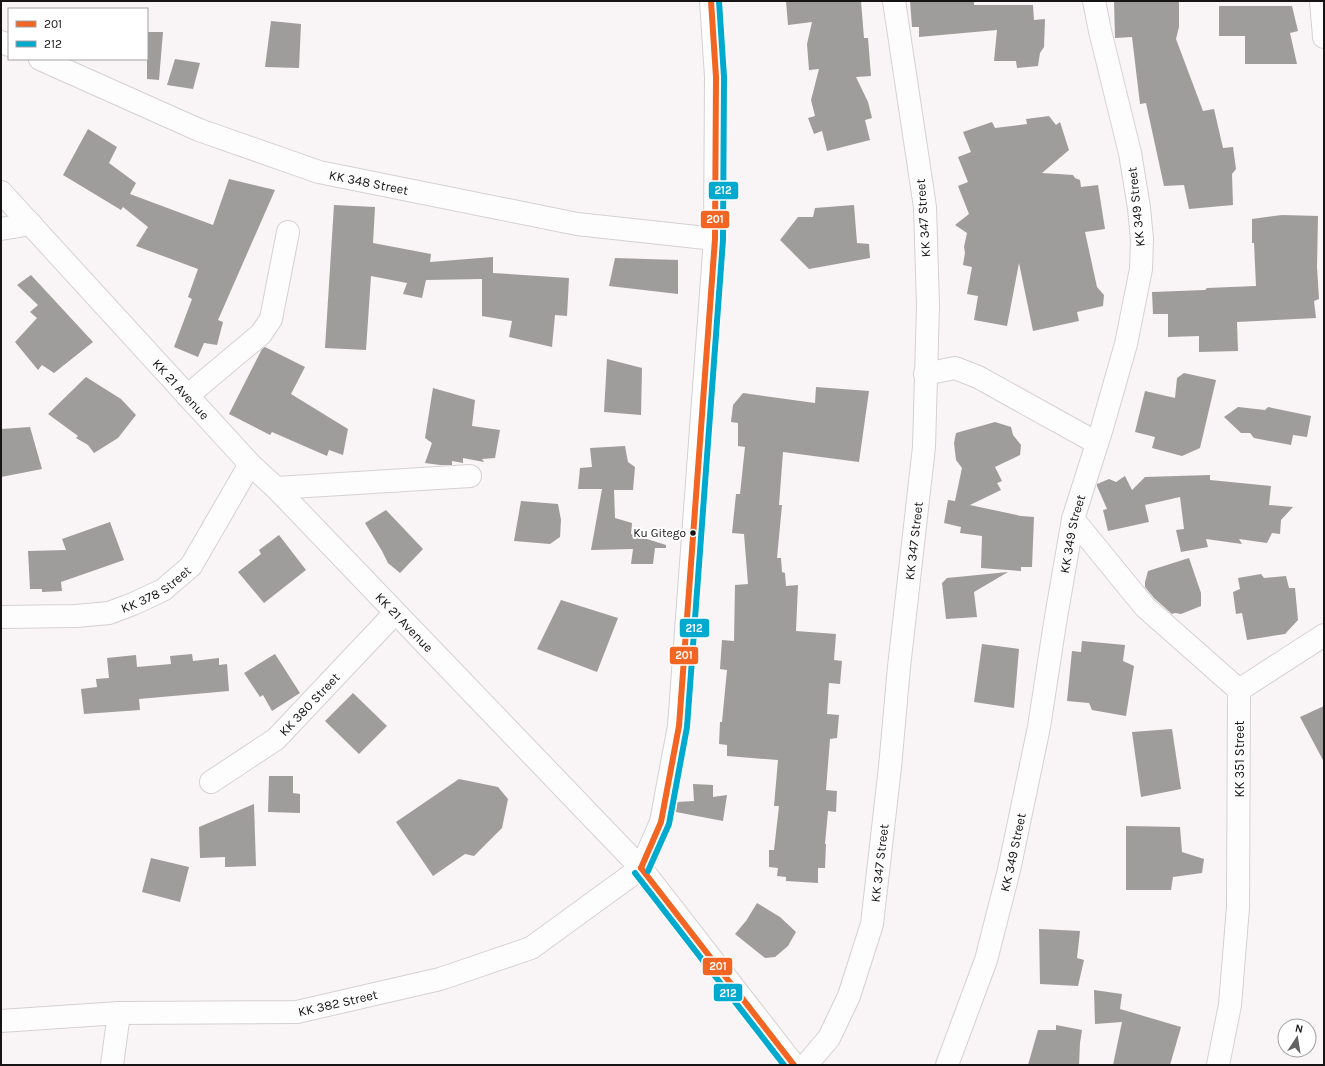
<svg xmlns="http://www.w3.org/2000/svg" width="1325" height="1066" font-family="Karla,sans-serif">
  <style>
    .building { fill: #9f9c9c }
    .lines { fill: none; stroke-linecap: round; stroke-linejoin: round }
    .minor-casing { stroke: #d5d1d2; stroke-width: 24 }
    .major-casing { stroke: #d5d1d2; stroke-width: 24 }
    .minor { stroke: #fefdfe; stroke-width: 22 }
    .major { stroke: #fefdfe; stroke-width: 22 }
    .bus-1-casing { stroke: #fff; stroke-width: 9 }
    .bus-2-casing { stroke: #fff; stroke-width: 9 }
    .bus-1 { stroke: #f26522; stroke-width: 6 }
    .bus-2 { stroke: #00a9ce; stroke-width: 6 }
    .bus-dot { fill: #161414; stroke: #fff; stroke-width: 1.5 }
    .labels { text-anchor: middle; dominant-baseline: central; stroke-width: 4; stroke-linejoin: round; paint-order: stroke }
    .bus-label { font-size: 12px; fill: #161414; stroke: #fff; text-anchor: end }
    .street-label { font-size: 13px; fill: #161414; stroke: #fff }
    .line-badge { stroke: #fff; stroke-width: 1.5 }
    .badge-label { font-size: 11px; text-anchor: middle; font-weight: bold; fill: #fff }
  </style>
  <rect width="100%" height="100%" fill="#f9f4f5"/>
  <g class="building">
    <path d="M786,1h75l3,37h4l3,38 -15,1 12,25 4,16 -7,2 5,20 -43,11 -5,-20 -8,3 -6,-16 7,-2 -4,-16 8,-31 -10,1 -2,-26 5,-22 -24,3z"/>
    <path d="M910,1h64v4h59l1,15 11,-1 -1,28 -4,6 -2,13 -21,2 -1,-7h-22l3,-31 -78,7v-10h-7z"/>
    <path d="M1114,1h65v26l-3,12 27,72 11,-2 9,39 10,-1 3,22 -4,5 1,31 -44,4 -5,-24 -20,1 -18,-83 -6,1 -8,-67 -17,1z"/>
    <path d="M1219,6h73l6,25 -8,2 7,31h-52v-28h-26z"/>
    <path d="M271,21l30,3 -2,44 -34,-1z"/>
    <path d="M147,32h16l-4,48 -12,-1z"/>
    <path d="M175,59l25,4 -7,26 -26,-4z"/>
    <path d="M1049,116l7,9 4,-3 9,28 -27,23 31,2 2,3 5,2 1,7 17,-2 7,44 -20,3 12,55 7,8 -1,11 -26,6 2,9 -46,10 -14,-68 -12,63 -33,-6 4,-24 -11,-2 5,-27 -9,-2 2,-12 -1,-6 3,-14 -12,-8 14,-11 -11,-28 10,-4 -10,-25 13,-5 -8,-20 29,-10 3,6 32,-4 -1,-5z"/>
    <path d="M88,129l29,18 -8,16 27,20 -6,11 83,31 16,-46 46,11 -57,130 5,2 -6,23 -13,-2 -6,14 -24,-10 18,-48 -4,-2 10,-28 -62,-23 12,-19 -25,-20 -2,3 -58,-35z"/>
    <path d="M334,205l41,2 -2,36 58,11 -1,8 63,-5v16l76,5 -2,38 -12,-1 -3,32 -43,-10 3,-16 -30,-5v-37l-56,1 -4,18 -19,-4 4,-11 -36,-7 -5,74 -41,-2z"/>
    <path d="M854,205l3,38 12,1 1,14 -61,11 -29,-29 18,-23h15l2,-9z"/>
    <path d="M1282,215l36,1 -1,51 2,32 -5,2 2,17 -79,4 1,29 -39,1v-16l-31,1v-23h-15l-1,-22 53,-2 2,-2 49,-2 -2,-43h-2v-24z"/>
    <path d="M615,258l63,2v34l-69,-8z"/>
    <path d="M31,275l62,67 -39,31 -12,-8 -4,5 -23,-28 22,-24 -7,-6 8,-7 -21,-20z"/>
    <path d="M265,347l40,20 -14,27 57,35 -5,26 -14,-5 -2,6 -55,-24 -2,3 -41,-21 33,-65z"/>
    <path d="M607,359l35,9 -1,47 -37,-3z"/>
    <path d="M1184,373l32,7 -16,68 -18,8 -30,-8 3,-11 -20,-5 10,-41 30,7 2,-20z"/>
    <path d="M86,377l35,22 15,16 -18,23 -24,15 -6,-8 -12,-7 2,-2 -30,-22z"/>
    <path d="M816,387l53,4 -10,71 -76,-10 -4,53h3l-5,53h4l1,14 3,1 1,13 12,-1 -2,46 40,3 -2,26 8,1 -2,23 -11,-1 -2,31 12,1 -2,23 -7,1 -4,51 11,1 -1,21 -8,-1 -3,33h1l-1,24h-7v15l-32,-2v-4l-9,-1 1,-8 -9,-1v-17h5l5,-44h-5l4,-46 -51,-4v-11l-8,-1 1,-22h2l5,-52 -7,-1 2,-29 12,1 1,-56 13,-1 -4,-50 -12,-1 4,-39h4l5,-47 -7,-1v-23l-7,-1 2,-17 10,-12 72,10z"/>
    <path d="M433,388l42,12 -3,26 28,4 -5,28 -13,1 2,3 -21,-4v5l-11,-2v4h-12l-15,-2 7,-20 -7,-5z"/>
    <path d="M1238,407l27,3 3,-3 43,9 -4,21 -14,-2 -2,10 -37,-7 -4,-5h-9l-17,-16z"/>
    <path d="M995,422l16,5 2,8 8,10 -1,10 -25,12 7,14 -5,2 4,7 -31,15 51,11 13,1 -2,50h-11v4l-40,-3 1,-32 -22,-3 1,-6 -17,-4 4,-23 7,1 7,-33 -6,-8 -2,-17 2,-10z"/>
    <path d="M30,427l12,42 -41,8v-48z"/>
    <path d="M625,446l3,16 7,5 -2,23h-19l1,28 17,5 -1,11 35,11v3h-11l-2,16h-22l2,-15 -42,1 11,-61h-24l2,-21 12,-1 -2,-19z"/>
    <path d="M1210,475v5l61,6 -2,19 24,2 -12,13 -1,14 -8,-1 -5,10 -28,-4 3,5 -36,-5 2,8 -27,5 -5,-22 8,-1 -4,-32 -35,8 4,17 -41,9 -5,-21 4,-1 -10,-23v-2l12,-5 7,3 9,-6 7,14 13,-13z"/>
    <path d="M521,501l37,3 3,16 -1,17 -10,7 -36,-3z"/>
    <path d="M386,510l37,39 -23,24 -12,-10 -6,-12 -17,-28z"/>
    <path d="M110,522l14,38 -63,22 1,9 -20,1v-3h-12l-2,-38 38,-1 -4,-11z"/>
    <path d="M279,535l27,35 -42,33 -26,-31 23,-18 -2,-4z"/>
    <path d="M1189,558l12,35v13l-20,8 -6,-1 -3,1 -18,-16 -9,-11v-5l3,-11z"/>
    <path d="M1008,572l-34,20 3,25 -31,2 -4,-36 5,-5z"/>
    <path d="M1261,574l3,4 22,-2 3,12h6l3,32 -13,14 -38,6 -5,-27 -6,1 -3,-22 7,-3 -2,-11z"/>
    <path d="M561,600l57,18 -21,54 -60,-23z"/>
    <path d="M1082,641l43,4 -2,16 11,5 -8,50 -34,-6 -3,-7 -22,-2 5,-50 9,1z"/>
    <path d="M982,644l37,5 -5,59 -40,-6z"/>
    <path d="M192,654l1,7 26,-3v7l8,-1 2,27 -90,8 1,11 -56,4 -3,-25 16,-2 -1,-8 13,-1 -2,-20 29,-3 1,12 34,-3 -1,-8z"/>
    <path d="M275,654l25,39 -28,18 -9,-16 -3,2 -16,-24z"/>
    <path d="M353,693l34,33 -28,28 -34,-33z"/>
    <path d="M1324,706v56l-24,-45z"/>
    <path d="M1172,729l9,60 -40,8 -9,-65z"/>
    <path d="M269,776h24v17l7,1v19l-32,-1z"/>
    <path d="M459,779l39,8 10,12 -6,29 -28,28 -9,-2 -32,22 -37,-54z"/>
    <path d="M693,784l20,1v12l14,-2 -4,26 -47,-9 1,-10 17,-1z"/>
    <path d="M254,804l2,62 -31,1v-10l-25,1 -1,-31z"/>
    <path d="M1126,826l54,1 2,25 22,7 -2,14 -29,4 -2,13h-45z"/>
    <path d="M151,858l38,9 -9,35 -38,-10z"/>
    <path d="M757,903l23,14 16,15 -8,14 -13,11 -10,1 -30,-24 11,-13z"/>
    <path d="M1039,929l41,2 -3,27 7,2 -6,26 -38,-2z"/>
    <path d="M1094,990l28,4 -2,15 61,18 -11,38h-57l9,-43 -27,2z"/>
    <path d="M1056,1025l26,5 -2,13 -1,22h-51l10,-35h18z"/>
  </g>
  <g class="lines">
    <defs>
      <g id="minor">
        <path d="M1321,1l3,36"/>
        <path d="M1,42l8,3"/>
        <path id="s1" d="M40,59l159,71 120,42 258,52 138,15"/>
        <path d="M1,229l30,-5"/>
        <path d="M925,374l30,-6 23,9 119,66"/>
        <path d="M187,396l74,-62 10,-15 17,-87"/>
        <path d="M276,488l194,-12"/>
        <path d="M1073,519l72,88 94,83 -1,217 -8,98 -12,60"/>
        <path id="s2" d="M1,617l75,-1 33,-3 24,-9 30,-14 28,-24 59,-102"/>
        <path d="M1239,690l85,-55"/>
        <path id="s3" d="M211,782l65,-43 119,-126"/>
        <path id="s4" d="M1,1021l118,-8 178,-1 143,-33 91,-31 110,-80 20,-46 18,-96 36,-487 1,-162 -5,-76"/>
        <path d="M112,1065l7,-52"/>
        <path id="s5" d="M806,1065l23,-27 20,-42 23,-72 18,-157 9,-100 25,-220 4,-141 -3,-99 -31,-206"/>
        <path id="s6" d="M947,1065l39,-105 23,-90 30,-143 16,-104 18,-104 29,-91 24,-84 15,-75 1,-30 -3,-31 -9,-55 -30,-122 -6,-30"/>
      </g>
      <g id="major">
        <path id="s7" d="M1,192l249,272 26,24 365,380 153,197"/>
      </g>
    </defs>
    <use href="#minor" class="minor-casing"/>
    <use href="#major" class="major-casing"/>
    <use href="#minor" class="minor"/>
    <use href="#major" class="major"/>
    <defs>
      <g id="bus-1">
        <path d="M641,868l20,-46 18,-96 36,-487 1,-162 -5,-76"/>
        <path d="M641,868l153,197"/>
      </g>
      <g id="bus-2">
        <path d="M648,871l21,-47 18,-97 36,-487 1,-163 -5,-76"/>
        <path d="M635,873l149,192"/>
      </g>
    </defs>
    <use href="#bus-1" class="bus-1-casing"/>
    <use href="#bus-2" class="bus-2-casing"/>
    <use href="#bus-1" class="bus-1"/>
    <use href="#bus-2" class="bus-2"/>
  </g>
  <circle class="bus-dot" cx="693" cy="533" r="3.5"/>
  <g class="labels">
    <g class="bus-label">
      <text x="686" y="533">Ku Gitego</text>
    </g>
    <g class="street-label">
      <text stroke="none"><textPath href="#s1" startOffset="352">KK 348 Street</textPath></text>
      <text transform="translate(1136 207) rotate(-96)">KK 349 Street</text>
      <text transform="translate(923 218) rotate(-94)">KK 347 Street</text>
      <text stroke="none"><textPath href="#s7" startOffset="267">KK 21 Avenue</textPath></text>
      <text stroke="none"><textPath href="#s6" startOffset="547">KK 349 Street</textPath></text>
      <text stroke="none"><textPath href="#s5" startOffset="543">KK 347 Street</textPath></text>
      <text stroke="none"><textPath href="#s2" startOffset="161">KK 378 Street</textPath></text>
      <text stroke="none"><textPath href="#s7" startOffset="590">KK 21 Avenue</textPath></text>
      <text stroke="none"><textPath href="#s3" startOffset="126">KK 380 Street</textPath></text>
      <text transform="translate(1239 759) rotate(-90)">KK 351 Street</text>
      <text stroke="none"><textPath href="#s6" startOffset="223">KK 349 Street</textPath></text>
      <text stroke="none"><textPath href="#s5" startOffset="219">KK 347 Street</textPath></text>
      <text stroke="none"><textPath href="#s4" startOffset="338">KK 382 Street</textPath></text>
    </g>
  </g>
  <g class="line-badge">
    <rect x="708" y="181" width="31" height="19" rx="4" fill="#00a9ce"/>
    <rect x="700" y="210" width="30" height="19" rx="4" fill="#f26522"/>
    <rect x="679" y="618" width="31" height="20" rx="4" fill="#00a9ce"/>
    <rect x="669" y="646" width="30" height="19" rx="4" fill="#f26522"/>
    <rect x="702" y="957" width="31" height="19" rx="4" fill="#f26522"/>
    <rect x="713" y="983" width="30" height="19" rx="4" fill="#00a9ce"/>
  </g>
  <g class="badge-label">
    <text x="723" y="194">212</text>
    <text x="715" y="223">201</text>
    <text x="694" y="632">212</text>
    <text x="684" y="659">201</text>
    <text x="718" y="970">201</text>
    <text x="728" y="997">212</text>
  </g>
  <rect width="1325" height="1066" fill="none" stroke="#161414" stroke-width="4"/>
  <rect x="8" y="8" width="140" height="52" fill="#ffffff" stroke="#a2a1a1"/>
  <rect x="16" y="21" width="20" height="6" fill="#f26522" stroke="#a2a1a1"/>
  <text x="44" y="28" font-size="12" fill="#161414">201</text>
  <rect x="16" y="41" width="20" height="6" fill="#00a9ce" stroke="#a2a1a1"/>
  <text x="44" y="48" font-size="12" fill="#161414">212</text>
  <g transform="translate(1297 1038) rotate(12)"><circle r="19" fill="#ffffff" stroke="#a2a1a1"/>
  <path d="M0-3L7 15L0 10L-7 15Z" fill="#656263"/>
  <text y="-6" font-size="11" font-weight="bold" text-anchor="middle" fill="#161414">N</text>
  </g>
</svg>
